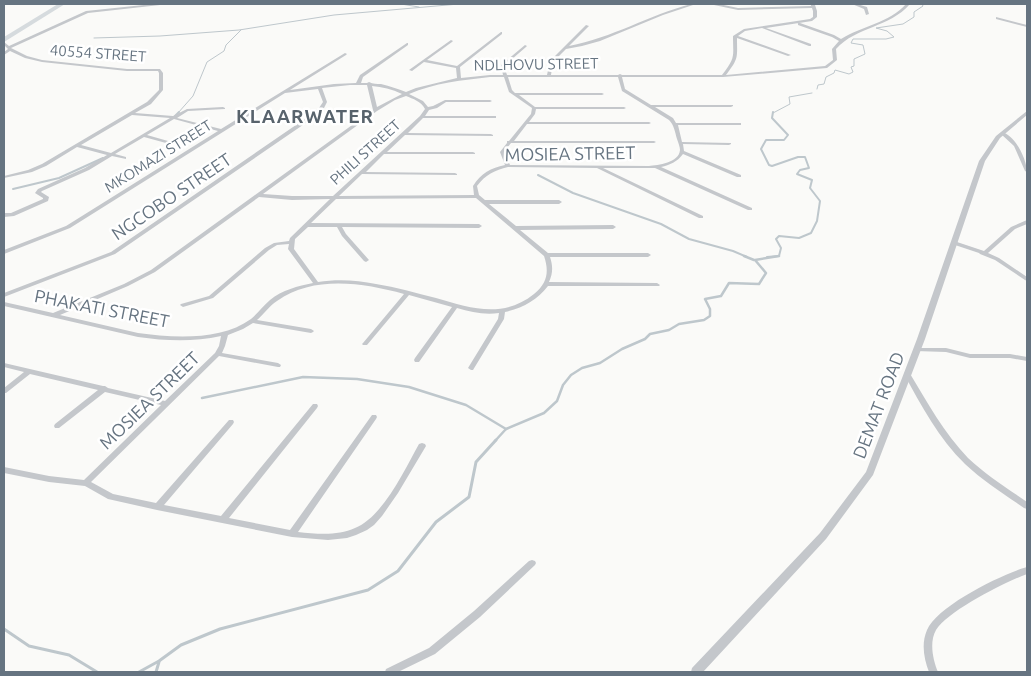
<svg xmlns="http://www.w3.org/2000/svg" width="1031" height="676" font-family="Ubuntu,sans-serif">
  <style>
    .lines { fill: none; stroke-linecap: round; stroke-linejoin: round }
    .stream-far3 { stroke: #bec7cc; stroke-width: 1 }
    .stream-far2 { stroke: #bec7cc; stroke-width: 2 }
    .stream-far1 { stroke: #bec7cc; stroke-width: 2.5 }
    .stream { stroke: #bec7cc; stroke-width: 3 }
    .minor { fill: #c4c7cb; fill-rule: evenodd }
    .tertiary { fill: #c4c7cb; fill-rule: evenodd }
    .trunk { fill: #d6dbde; fill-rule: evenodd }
    .labels { text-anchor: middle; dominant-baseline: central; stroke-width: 5; stroke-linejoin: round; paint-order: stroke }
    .far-street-label { font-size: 15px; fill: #667481; stroke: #fff }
    .street-label { font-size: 18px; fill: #667481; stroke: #fff }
    .far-district-label { font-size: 19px; font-weight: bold; letter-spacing: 1px; fill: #58636c; stroke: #fff }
  </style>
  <rect width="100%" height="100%" fill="#fafaf8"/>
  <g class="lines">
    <g class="stream-far3">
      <path d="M401,4l18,3"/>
      <path d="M94,38l66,-2 79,-6 95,-15 125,-11"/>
      <path d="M817,89l1,-4 6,-1 2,-7 8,-4 1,-3 14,4 4,-2 -2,-5 3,-1v-7l11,-5 -2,-9 -12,-2 2,-4h33l8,-2 -7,-6 -11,-3 27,-4 11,-7v-5l9,-6 -1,-2"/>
      <path d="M178,113l15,-17 14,-34 17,-11 2,-6 15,-15"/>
      <path d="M773,113l17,-9 -1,-7 23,-4"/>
    </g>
    <g class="stream-far2">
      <path d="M175,116l4,-4"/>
      <path d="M538,175l35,18 88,31 28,15 44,12 14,6"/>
      <path d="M13,189l46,-11 44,-20"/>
      <path d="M767,257l12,-1 2,-8 -5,-9 3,-3 20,2 12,-5 6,-12 3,-20 -10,-13 2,-8 -15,-6 3,-4 9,-2 -4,-11h-7l-26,9 -3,-1 -8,-16 5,-9h18l4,-5 -16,-17 1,-6"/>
    </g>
    <g class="stream-far1">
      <path d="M744,256l10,4"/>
      <path d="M202,398l101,-21 54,2 52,8 57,18 40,24"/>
      <path d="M495,441l11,-12 38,-16 13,-12 6,-16 8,-10 11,-7 18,-5 22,-14 23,-10 5,-5 19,-4 10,-6 25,-4 6,-4v-7l-5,-10 16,-3 8,-13 30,1 7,-11 -11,-13 24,-4"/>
    </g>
    <g class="stream">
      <path d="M4,629l25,17 40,9 28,17"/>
      <path d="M139,672l20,-11 22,-16 39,-16 148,-39 30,-19 38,-49 33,-25 7,-35 20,-22"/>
      <path d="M156,672l3,-10"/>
    </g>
    <g class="minor">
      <path d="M153,4h9l-2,1 -72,8 -77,35 16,8 15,4 85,9h33l3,4v17l-12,14 -16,9 38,3 14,-7 36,-2 2,1v1l-37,2 -11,7 44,11 124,-76 2,1 -1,1 -56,35 44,-6 22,-1 4,-8 47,-32h1v2l-45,32 -2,6h6l2,-1c4,2 8,2 12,2 9,2 17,5 25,8l10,-4 41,-10 -1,-10 -32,-6 -12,9 -3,-1 42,-30 2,1 -1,1 -25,18 30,6 44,-34h1v2l-42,33 1,11 29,-3h13l-2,-10 24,-20 2,1 -1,1 -22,19 3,9h40l3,-14 36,-36 3,1 -20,20c43,-8 80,-31 122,-42h5l-33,11 -63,26 -18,5 -16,3 -13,13 -2,13h67l2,-1 2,1h100c14,-18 11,-18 11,-39l11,-7 66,-10 3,-2v-6l-1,-3 -74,2 -24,-5 -1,-1h6l19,4 73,-2v-2h12l-2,1h-6l2,6v6l-5,4 -46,7 45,16v2h-2l-47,-18 -17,3 -7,5 53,19 -3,1 -51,-18c0,20 2,20 -11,37l99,-9 8,-6 -1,-11 7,-8 -7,-4 -34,-12v-2h2l34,12 7,4c21,-13 48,-16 65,-35h4c-21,24 -53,22 -74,45l1,11 -10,8 -104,9h-101l3,12 26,16h82v1l-2,1h-76l18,11 3,5h65v2h-63l4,17 49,1v1l-2,1 -46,-1 1,7 57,24v2h-4l-54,-23c-6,8 -13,11 -22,13l91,41v2h-4l-93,-42h-52l100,48v2h-4l-102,-50 -89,-1c-13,3 -23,8 -31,19l2,9 6,5h74l3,2 -3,2h-70l27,22 97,-1 3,2 -3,2 -93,1 28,23h100l3,2 -3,2h-98c3,9 3,16 -1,25l108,1 3,2 -1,1h-111c-11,14 -25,22 -43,26l-1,7 -31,51h-2l-3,-2 30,-49 1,-6c-15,2 -28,-1 -42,-5l-38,54h-4l-1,-2 1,-2 37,-51 -43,-12 -42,50h-4l-1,-1 1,-1 41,-49c-41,-11 -90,-19 -127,7 -8,5 -13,13 -20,19l54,9 3,2 -1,1 -2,1 -58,-10 -10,6 -15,6 -3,11 -3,7 56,10 3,2 -1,2h-2l-59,-11 -128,126 22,12 43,9 73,-83h4l1,2 -1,2 -69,81 57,11 92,-112h4l1,2 -1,2 -88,110 61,12 82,-115h4l1,2 -1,2 -78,113c19,2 40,4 57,-4 28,-11 50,-59 64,-84l3,-1 3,1 1,2 -28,47 -16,23 -8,9 -7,5 -11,5 -9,3 -19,2 -36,-3 -135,-27 -49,-11 -23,-13 -36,-4 -45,-9v-6l45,9 35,4 77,-75 -56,-13 -46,36h-4l-1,-2 1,-2 43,-34 -68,-16 -24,19h-2v-5l20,-16 -20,-5v-4l99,23h2l3,2 57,13 50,-48 4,-7 2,-10c-27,6 -55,5 -83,1l-134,-31v-4l49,11 71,-29 27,-14 222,-160 -6,-25h-17l-28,3 5,14 -4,8 -7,6 -201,138 -111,43v-4l107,-41 201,-138 7,-6 4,-6 -5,-13 -33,4 -215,135 -66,26v-4l62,-24 152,-95 -44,-12 -27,16 21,6v2h-2l-22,-6 -29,17 11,3v2l-14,-3 -23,14 -47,21 -1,1 8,5 -1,4 -34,15 -10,1v-4h7l32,-14v-1l-8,-5 3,-4 47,-21 22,-13 -30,-8 -31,19 -14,6 -28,6v-2l24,-6 14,-6 105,-62 12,-12v-17l-1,-2h-31l-85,-9 -17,-4 -15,-7 -6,4v-3l4,-3 -4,-4v-3l5,4 77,-35zM490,77h14l5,15 23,16 -1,6 -22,27h-2v2l-7,9 5,13c-14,3 -24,8 -32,21l1,9 -135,1 23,-22 95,1v-1l-2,-1 -89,-1 18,-18h91v-1l-2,-1h-86l18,-17 88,1v-1l-2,-1 -83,-1 15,-15h73v-2h-71l4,-6 8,-2 9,-6h44l2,-1 -2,-1h-45l-12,6 -5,1 -5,-6 -14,-7c25,-11 54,-14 81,-17zM508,77h110l4,14 47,29c5,5 6,12 8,19 1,3 3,8 3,11 -1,13 -22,15 -31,16l-139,-1 -6,-13 7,-9h143l2,-1 -2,-1h-140l13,-17h122l2,-1 -2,-1h-120l6,-8 1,-5h88l2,-1 -2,-1h-89l-16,-12h83l2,-1 -2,-1h-87l-3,-3zM372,86c10,1 20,3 30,8l-25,13zM406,96c7,3 15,5 19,13l-5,7 -87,80h-41l-29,-2 114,-83 18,-11zM132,115l38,3 -59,35 -30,-8zM259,197l33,3 38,-1 -40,39 -1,3 -15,2 -9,5 -56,48 -28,8 -1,1 3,2 30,-9 56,-48 8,-5 12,-1 -1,5 25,34c-15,3 -31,7 -43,17 -7,6 -12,13 -19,19 -30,22 -78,19 -113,14l-78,-18 68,-29 27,-14zM476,198l68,58c5,15 4,27 -10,38 -31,25 -64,14 -98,4 -20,-5 -40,-11 -60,-14 -19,-4 -39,-5 -58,-2l-24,-33 1,-10 13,-12h29l5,9 22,25 2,1 3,-2 -23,-26 -4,-7 137,1 3,-2 -3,-2 -168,-1 25,-24z"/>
      <path d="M852,4h5l10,3 2,7 -3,1 -2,-6z"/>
      <path d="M996,17l31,8v2l-31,-8z"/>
      <path d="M1001,132c14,2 26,28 26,40l-2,-1 -11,-25 -13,-12z"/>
      <path d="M1027,220v4l-12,5 -27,24 11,5 28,19v4l-2,-1 -30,-20 -15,-6 -1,-1 -27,-9 -1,-1 3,-2 30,10 27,-24z"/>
      <path d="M917,348h29l24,6h40l17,3v4l-17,-3h-40l-24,-6 -31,-1 -1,-1z"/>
      <path d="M905,372h4c18,30 35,61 59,86 18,17 39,30 59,44v7l-3,-1c-20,-14 -41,-27 -59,-44 -26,-25 -44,-59 -61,-90z"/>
      <path d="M532,560l3,1 1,2 -1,2 -55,52 -45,37 -37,18h-13l1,-3 43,-21 45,-37 55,-50z"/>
      <path d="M1027,567v7c-22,8 -79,37 -91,56 -7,12 -3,30 2,42h-9c-5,-13 -8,-28 -2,-42 10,-24 75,-56 100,-63z"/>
    </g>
    <path class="tertiary" d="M1027,111v4l-27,23 -15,23 -60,178 -52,136 -47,64 -123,133h-12l1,-4 128,-135 46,-61 51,-133 62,-178 17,-25z"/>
    <path class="trunk" d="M58,4h7l-61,38v-5z"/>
  </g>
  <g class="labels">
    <g class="far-street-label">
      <text transform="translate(98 53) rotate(4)">40554 STREET</text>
      <text transform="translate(536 64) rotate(-1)">NDLHOVU STREET</text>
      <text transform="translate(365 152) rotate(-42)">PHILI STREET</text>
      <text transform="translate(158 156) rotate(-32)">MKOMAZI STREET</text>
    </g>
    <g class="street-label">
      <text transform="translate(570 153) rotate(-1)">MOSIEA STREET</text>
      <text transform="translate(171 196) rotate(-34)">NGCOBO STREET</text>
      <text transform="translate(102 308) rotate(11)">PHAKATI STREET</text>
      <text transform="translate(149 400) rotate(-44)">MOSIEA STREET</text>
      <text transform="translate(878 405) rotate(-69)">DEMAT ROAD</text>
    </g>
    <g class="far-district-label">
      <text x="305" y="116">KLAARWATER</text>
    </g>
  </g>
  <rect width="1031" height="676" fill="none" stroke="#667481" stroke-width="10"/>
</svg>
